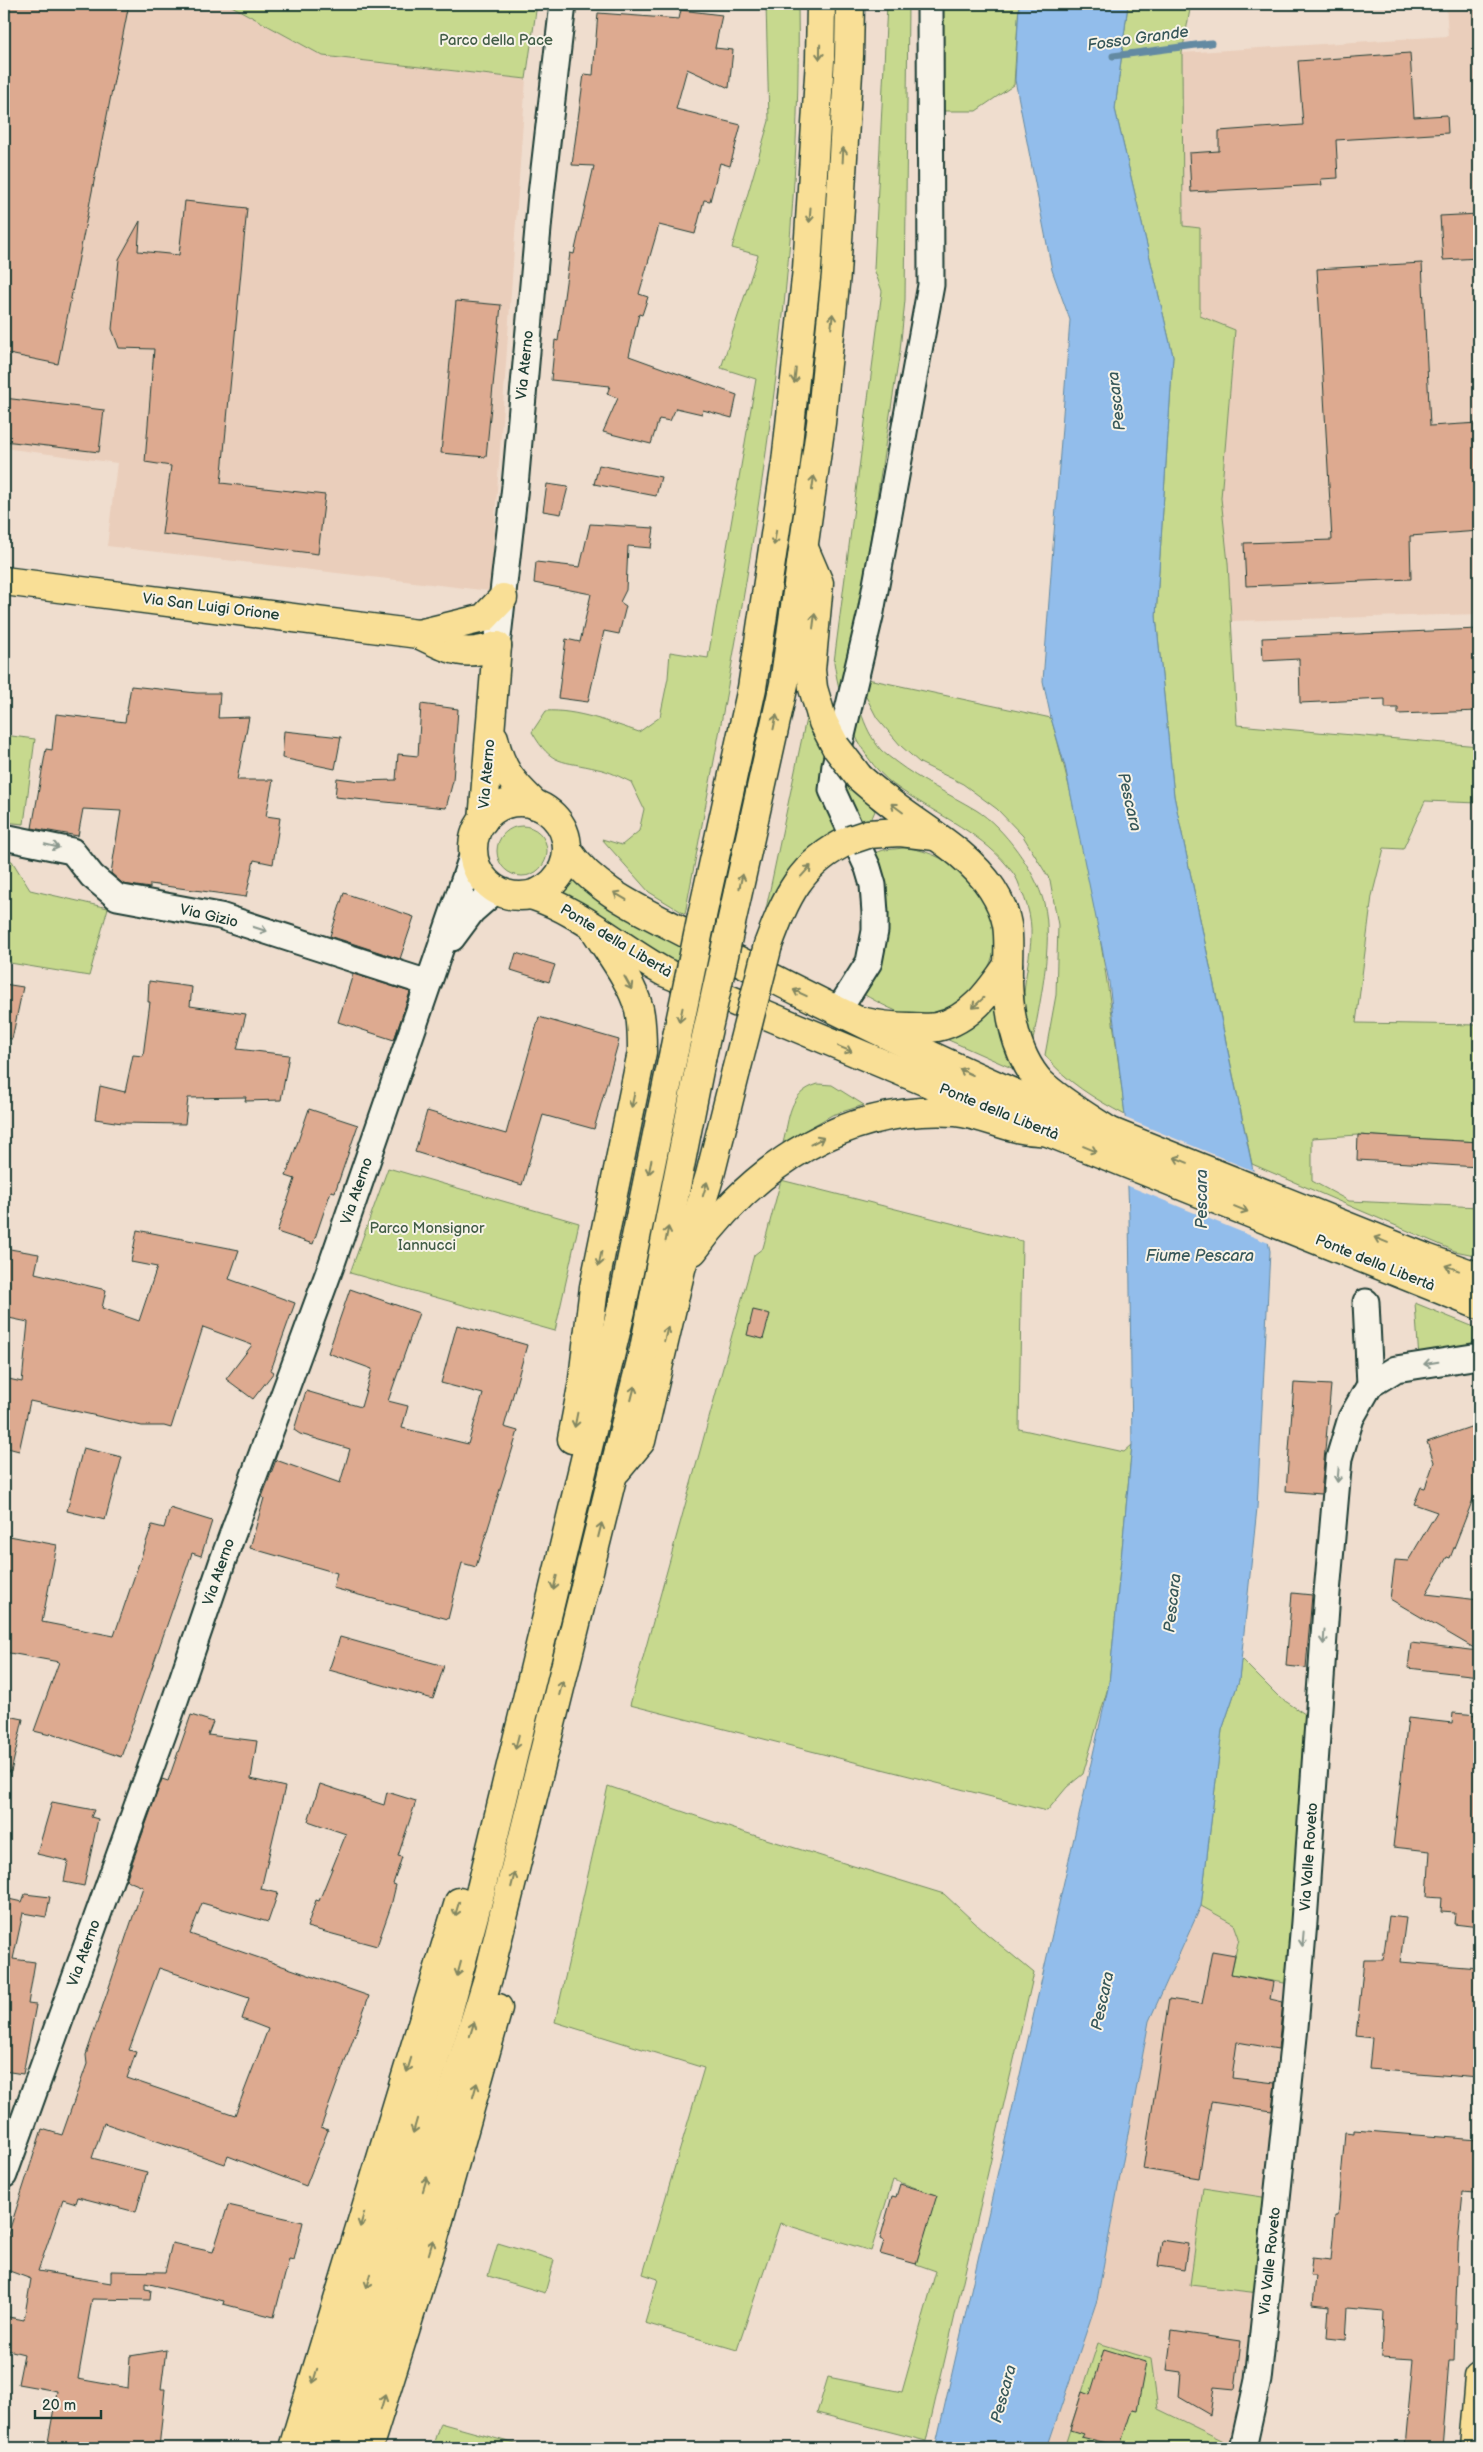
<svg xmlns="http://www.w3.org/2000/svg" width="1483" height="2452" font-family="'Balsamiq Sans',sans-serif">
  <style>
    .built { fill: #eacebb }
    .green { fill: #c7d98e; stroke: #738b61 }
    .water { fill: #92bdeb; stroke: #648aa2 }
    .pier { fill: #efddce }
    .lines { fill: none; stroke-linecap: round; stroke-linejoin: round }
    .stream { stroke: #648aa2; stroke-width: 7 }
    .building { fill: #ddaa90; stroke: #1f3d34; fill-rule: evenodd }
    .minor-casing { stroke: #1f3d34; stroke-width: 29 }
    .major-casing { stroke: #1f3d34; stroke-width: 31 }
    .highway-casing { stroke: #1f3d34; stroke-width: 31 }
    .minor { stroke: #f7f3e8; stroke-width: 25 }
    .major { stroke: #f9df96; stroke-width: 28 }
    .highway { stroke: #f9df96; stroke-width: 28 }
    .highway-bridge-casing { stroke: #1f3d34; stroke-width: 31; stroke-linecap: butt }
    .highway-bridge { stroke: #f9df96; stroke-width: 28 }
    .oneway { stroke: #818660 }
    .oneway2 { stroke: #8b988e }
    .labels { text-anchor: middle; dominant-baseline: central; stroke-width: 4; stroke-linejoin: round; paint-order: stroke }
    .park-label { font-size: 15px; fill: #415c46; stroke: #f7f3e8 }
    .street-label { font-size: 15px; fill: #1f3d34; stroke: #f7f3e8 }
    .water-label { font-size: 16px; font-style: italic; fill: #365759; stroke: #f7f3e8 }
  </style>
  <rect width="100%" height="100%" fill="#efddce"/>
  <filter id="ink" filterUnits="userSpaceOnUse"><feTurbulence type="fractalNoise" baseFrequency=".02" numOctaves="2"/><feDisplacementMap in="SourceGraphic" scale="10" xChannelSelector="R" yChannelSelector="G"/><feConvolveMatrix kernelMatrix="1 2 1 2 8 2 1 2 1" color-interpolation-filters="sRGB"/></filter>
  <g filter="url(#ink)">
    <g class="built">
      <path d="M4,4h224l95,52 203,23 -36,512 -383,-45 10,-83 -113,-15z"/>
      <path d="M1446,4h33v610l-247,7 -4,-58 -7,-65 14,-168 -36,-14 1,-88 -17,-2 -1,-173 266,-17z"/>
      <path d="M1201,1906l33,18 5,13 -7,37 64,11 -27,213 -66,-10 56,105 -12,84 -15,68 -74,-36 -7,-50 -53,-16 -34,105h-17l50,-148 52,-279z"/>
    </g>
    <g class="green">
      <path d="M228,4h309l-11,75 -203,-23z"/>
      <path d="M766,4h32c5,306 -56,610 -113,910l-36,-22 -47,-53 20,6 17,-14 5,-22 -13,-27c-11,-5 -22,-11 -33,-13 -36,-9 -46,-2 -66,-37l14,-21c29,-2 66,12 93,21l21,-15 8,-39 2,-26 38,6 48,-279 -35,-11 37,-113 -26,-7 37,-127z"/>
      <path d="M887,4h21l-3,296 -5,51 -50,318c6,27 12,59 31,81 4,4 10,8 15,12 25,19 53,32 80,48 28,17 60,62 68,93 10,40 -5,103 -12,143 -4,-12 -8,-24 -8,-37 -2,-46 19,-73 -3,-119 -2,-6 -4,-12 -8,-17 -28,-39 -74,-57 -112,-83 -42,-27 -60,-81 -67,-128l48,-371 -8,-22z"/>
      <path d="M939,4h80l-5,81 -38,26h-37z"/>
      <path d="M1128,4h63l-9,49 1,173 17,2v88l35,14 -14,168 7,65 9,162 242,21v57l-54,-2 -22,48 -19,-1 -12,48 -16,127 123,2v117l-121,-7 -46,3v43l37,20 130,6v49l-24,-5 -203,-87 -78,-368 -18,-180 17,-260 -58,-247z"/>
      <path d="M863,678l188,40c37,129 58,263 74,397 -30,-16 -59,-33 -80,-60l11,-60 2,-70 -8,-45 -27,-44 -26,-27 -34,-25 -43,-21 -19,-17 -24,-28 -14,-27z"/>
      <path d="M808,709l32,67 35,35 -8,18 -18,7 -90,106z"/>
      <path d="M4,735l31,4 -11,85 -20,-2z"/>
      <circle cx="522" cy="851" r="25"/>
      <path d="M904,848c49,2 102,55 89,107 -5,19 -20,36 -36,48 -12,10 -29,17 -46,13 -19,-5 -37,-16 -55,-26l15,-136 13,-4z"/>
      <path d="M4,859l8,2 18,29 78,18 -19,68 -85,-14z"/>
      <path d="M573,870l10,14 103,67 -3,15 -41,-18 -56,-43 -28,-15 10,-8z"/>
      <path d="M1001,996l24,78 -81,-36c25,-9 43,-20 57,-42z"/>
      <path d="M818,1084l14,1 32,20 -32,10 -49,28c7,-26 5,-50 35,-59z"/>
      <path d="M388,1168l191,55 -24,108 -205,-58z"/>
      <path d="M781,1180l241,61 -3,188 105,23 8,-7 -23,239 -26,90 -16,13 -20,24 -417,-106 124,-450 9,-7z"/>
      <path d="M1415,1303l64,26v17l-60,13z"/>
      <path d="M1241,1659l38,38 35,23 -18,265 -65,-11 8,-36 -5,-14 -33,-18 21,-176 17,-50z"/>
      <path d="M608,1786l129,44 207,64 43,40 47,39 -108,468 -109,-28 11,-36 74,15 34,-121 -20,-7 20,-69 -43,-15 -22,71 -91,-28 -43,127 -92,-27 13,-44 -15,-5 61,-206 -149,-46z"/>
      <path d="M1203,2188l66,10 -10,95 -69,-8z"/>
      <path d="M498,2243l56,17 -9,33 -57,-17z"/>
      <path d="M1098,2343l53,16 7,50 74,36v3h-168z"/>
      <path d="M440,2423l90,25h-98z"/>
    </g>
    <path class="water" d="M1019,4h109l-13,105 58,247 -17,260 18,180 96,455 -13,257 -18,172 -17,50 -21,176 -52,115 -52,279 -50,148h-112l174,-764 23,-239 -3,-231 -4,-99 -16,-133 -44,-216 -14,-48 -8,-37 27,-361 -18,-50 -37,-190z"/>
    <path class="pier" d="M1123,1117l133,55 15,72 -145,-59z"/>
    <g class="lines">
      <path class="stream" d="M1113,56l98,-13"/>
    </g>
    <g class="building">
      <path d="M4,4h125l-71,360 -54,-11z"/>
      <path d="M681,10l41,5 -7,33 18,2 -4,38 -42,-19 -11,40 65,16 -11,41 -10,-3 -10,38 -6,-1 -9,34 -36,-9 -20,69 9,3 -6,18 -3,-1 -10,42 108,39 -5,23 -29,-8 -1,4 -26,-6 -6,13 -11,-2 -8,25 -48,-12 15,-34 -11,-4 3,-8 -59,-6 4,-40 3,1 12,-88 4,1 20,-88 -22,-1 12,-91 9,1 5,-62 81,6z"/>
      <path d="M1410,53l4,64 33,-2 1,18 -112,7 2,38 -17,1 1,6 -131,7 -2,-39 30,-2v-20l84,-6 -5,-64z"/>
      <path d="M185,201l62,7 -26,275 104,12 -7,59 -156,-20 9,-68 -26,-4 9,-113 -35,-1 -7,-19 7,-70 21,-38 -2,30 41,4z"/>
      <path d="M1479,214v44l-36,2 -3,-44z"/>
      <path d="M1422,263l8,163 49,-3v108l-69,5 1,43 -165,7 -2,-43 88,-3 -15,-271z"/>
      <path d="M456,301l45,4 -15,152 -45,-4z"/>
      <path d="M4,398l100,12 -5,42 -95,-11z"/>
      <path d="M599,465l62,12 -5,19 -62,-12z"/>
      <path d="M547,484l21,3 -7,27 -18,-3z"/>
      <path d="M590,524l64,4 -3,20 -23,-2 -2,44 -6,12 6,4 -7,28 -15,-3 -16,71 -30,-4 8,-59 14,3 11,-48 -57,-11 2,-21 44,5z"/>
      <path d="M1479,629v82l-81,3v-6h-13v-9l-85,4 -1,-44 -36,2 -1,-23z"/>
      <path d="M131,686l66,7h23l-2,25 31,-1 -12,63h36l-7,36 14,2 -7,46 -19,-4 -8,37 -96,-13v4l-27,-4 -12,-11 10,-62 -38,-2 -5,27 -46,-8 14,-79 6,1 4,-36 69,8z"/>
      <path d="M421,704l37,5 -5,72 -7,27 -111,-11 2,-19 23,3 36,-1 2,-26 20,2z"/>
      <path d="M284,731l57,6 -6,32 -53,-11z"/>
      <path d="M344,893l70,24 -14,42 -70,-23z"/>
      <path d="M516,953l39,12 -6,17 -38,-12z"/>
      <path d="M353,974l57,18 -16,48 -56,-18z"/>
      <path d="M149,981l43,6 -2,19 56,8 -9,35 52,6 -8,45 -36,1 1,-4 -58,1 -3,26 -63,-1 -27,-4 5,-33 25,6 8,-37 10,1 7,-54h-2z"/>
      <path d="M4,984l19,3 -11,52 -8,-1z"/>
      <path d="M539,1017l80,23 -25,89 -51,-14 -21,70 -107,-33 12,-41 79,23z"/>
      <path d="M309,1109l49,16 -23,67 -4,-1 -18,53 -36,-12 18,-53 -9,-3z"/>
      <path d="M1358,1135l121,7v25l-122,-7z"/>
      <path d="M137,1230l102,20 -10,29 66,24 -24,67 3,2 -21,27 -27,-20 26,-34 -49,-18 -32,101 -7,-2h-22l-112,-25 -11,50 -15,-4v-69l18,4 6,-60 -24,-5v-69l35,6 -4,19 71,17 -4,18 37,13 18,-54 -26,-5z"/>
      <path d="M350,1289l69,24 -31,88 20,5 -6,22 66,16 15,-50 -42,-11 16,-58 70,20 -23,82 14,4 -42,136 -14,-4 -14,56 -115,-31 4,-15 -87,-25 14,-50 -2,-1 14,-37 64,23 10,-34 -50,-15 -6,-4 12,-39 55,16 11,-38 -44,-16z"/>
      <path d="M753,1310l17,4 -7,25 -16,-4z"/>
      <path d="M1294,1383l37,2 -10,109 -35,-3z"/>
      <path d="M1479,1424v60l-29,74 -3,-1 -21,37 53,6v51l-89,-52 5,-39 13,1 29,-49 -23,-8 7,-17 4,1 9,-26 -7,-20z"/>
      <path d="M83,1448l39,9 -17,63 -38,-9z"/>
      <path d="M170,1508l42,13 -11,35 -9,-3 -71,204 -70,-24 -1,2 -16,-4 25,-69 -55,-10v-117l53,10 -15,77 72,14 38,-111 12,3z"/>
      <path d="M1292,1593l20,2 -6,73 -20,-2z"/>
      <path d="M340,1637l104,29 -11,33 -104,-29z"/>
      <path d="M1411,1643l68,8v25l-71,-8z"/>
      <path d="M1453,1713l26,2v212l-25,-3 1,-11 -14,-1 1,-14 -15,-1 3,-46 -37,-4 15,-129 44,5z"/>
      <path d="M4,1715l19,4 -12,53 -7,-1z"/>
      <path d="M191,1715l22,7 -5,13 49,6 -6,38 34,8 -24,102 17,4 -10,29 -66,-19 -12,31 179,62 -48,131 7,3 -22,56 -78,-30 -3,8 -121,-41 -12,35 55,14 -11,40 -58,-15 -2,6 -13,-4 -25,72 73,12v-12l54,1 7,-29 41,9 15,-47 75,17 -9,38 -5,-1 -15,58 -51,-13 1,-3 -79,-18v6l6,1 -1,10 -58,-1 -14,80 50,9 2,-32 36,-6 -5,39h4l-6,59h-112l10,-57 -39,-7 6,-30 -20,-5v-33l20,4 7,-41 -27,-10v-22l38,-118 20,6 25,-71 -1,-9 57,-168 -17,-7 36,-101 6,2zM159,1968l90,30 -7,21 26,10 -33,86 -108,-37 9,-26 -7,-2z"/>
      <path d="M320,1784l64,21 3,-13 29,9 -18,55 4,1 -9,27 3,1 -5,21 -14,40 -70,-19 9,-27 3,1 27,-67 -38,-13z"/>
      <path d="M52,1802l42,8 -3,7 7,2 -14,67 -20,-4 4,-21 -31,-7z"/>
      <path d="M25,1894l25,3 -4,20 -23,-4 -10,46 22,3 -7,42 8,1 -13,69 -19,-3v-173l18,4z"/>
      <path d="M1389,1916l17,2 -6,44 79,6v110l-110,-9 3,-31 -16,-2 8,-76h19z"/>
      <path d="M1212,1951l23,4 -4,19 42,8 -3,17 13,3 -5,47 -41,-7 -5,36 43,5 -3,28 -61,-9 -12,76 -56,-9 26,-170 33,5z"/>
      <path d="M1354,2130l124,10 -3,53 -12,-1 -5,51 -4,118h-5l-7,87h-37l8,-89 -32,-2 2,-46 -35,-3 -2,32 -19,-2 2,-32 -16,-2 3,-28h-6l2,-18 19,2 4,-45h3l7,-83 9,1z"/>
      <path d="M900,2184l37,11 -21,69 -36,-10 4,-13 -4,-2 12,-43 4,1z"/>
      <path d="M1162,2240l26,4 -4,26 -26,-4z"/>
      <path d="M1172,2331l69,10 -6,48 -21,-2 -4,28 -31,-18 2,-25 -14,-2z"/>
      <path d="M1104,2349l42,13 -9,48 -5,-1 -12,37 -39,-9 2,-3 -13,-4 12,-38 8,3z"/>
    </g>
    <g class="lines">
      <defs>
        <g id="minor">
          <path d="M497,646l18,-160 26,-291 22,-191"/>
          <path d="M4,837l68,14 20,25 25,21 103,19 208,67"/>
          <path d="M452,938l20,-27 24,-21"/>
          <path d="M838,1011l31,-49 6,-31v-18l-2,-28 -5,-17 -36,-78 3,-25 36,-153 60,-327 -1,-281"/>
          <path d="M1366,1302l4,83"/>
          <path d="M4,2175l167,-463 52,-152 108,-294 142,-412"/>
          <path d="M1243,2448l15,-68 37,-353 9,-105 23,-329 12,-135 12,-40 19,-33 26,-16 83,-13"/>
        </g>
        <g id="major">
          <path d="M4,581l414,53c32,15 44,24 79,12"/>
          <path d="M418,634l66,-16 19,-20"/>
          <path d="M494,738c7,33 19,45 42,67"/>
          <circle cx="520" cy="849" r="47"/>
          <path d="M483,821l14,-175"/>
          <path d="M568,851c27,41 80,62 123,85 105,55 211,108 320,156l415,166 53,19"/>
          <path d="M531,895c49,16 88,52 133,77l339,142 476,191"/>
          <path d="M1473,2448l6,-71"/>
        </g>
        <g id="highway">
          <path d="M804,548l15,35 -8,87 2,18 10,34 13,25"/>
          <path d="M859,777c12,11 25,21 38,31 32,24 72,46 95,81 18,28 17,44 16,76 -1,39 5,88 33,118 20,19 45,33 68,48"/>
          <path d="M868,834l32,-2 35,4"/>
          <path d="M702,916l50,-228 34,-226 21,-193 13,-209 1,-56"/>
          <path d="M730,928l54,-244 37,-261 15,-149 13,-218 1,-52"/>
          <path d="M768,945c18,-48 32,-82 82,-105"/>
          <path d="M860,1021c17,4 33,6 50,6 9,0 18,2 27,0 33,-7 53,-36 71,-62"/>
          <path d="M693,1251c63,-87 153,-146 263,-139 31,3 58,21 89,19"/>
          <path d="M572,1439l10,-52 12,-100 48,-235c0,-14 0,-29 -3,-43 -8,-29 -30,-56 -46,-82"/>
          <path d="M617,1470l24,-29 40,-172 29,-94 26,-104"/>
          <path d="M293,2448l166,-546"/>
          <path d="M318,2448l126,-421 37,-138 140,-578 53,-260"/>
          <path d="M344,2448l144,-470 156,-629 57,-289"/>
          <path d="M368,2448l65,-207 65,-233"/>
        </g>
      </defs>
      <use href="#minor" class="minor-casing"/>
      <use href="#major" class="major-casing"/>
      <use href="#highway" class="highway-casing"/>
      <use href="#minor" class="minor"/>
      <use href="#major" class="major"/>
      <use href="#highway" class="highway"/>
      <defs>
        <g id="highway-bridge">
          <path d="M836,747l23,30"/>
          <path d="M850,840l18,-6"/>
          <path d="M674,1051l28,-135"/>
          <path d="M701,1060l29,-132"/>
          <path d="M736,1071l32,-126"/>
        </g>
      </defs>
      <use href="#highway-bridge" class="highway-bridge-casing"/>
      <use href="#highway-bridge" class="highway-bridge"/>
    </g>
    <defs><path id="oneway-shaft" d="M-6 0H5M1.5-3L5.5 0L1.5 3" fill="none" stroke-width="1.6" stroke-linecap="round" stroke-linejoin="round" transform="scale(1.25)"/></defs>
    <g class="oneway">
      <use href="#oneway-shaft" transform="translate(820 52) rotate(91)"/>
      <use href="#oneway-shaft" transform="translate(843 155) rotate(-87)"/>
      <use href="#oneway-shaft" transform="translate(810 215) rotate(94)"/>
      <use href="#oneway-shaft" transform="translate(832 321) rotate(-84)"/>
      <use href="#oneway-shaft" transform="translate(795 376) rotate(96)"/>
      <use href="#oneway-shaft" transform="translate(813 483) rotate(-82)"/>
      <use href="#oneway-shaft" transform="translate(775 538) rotate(99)"/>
      <use href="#oneway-shaft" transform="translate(814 621) rotate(-83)"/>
      <use href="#oneway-shaft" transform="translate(775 722) rotate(-78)"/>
      <use href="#oneway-shaft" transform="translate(897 808) rotate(-143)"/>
      <use href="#oneway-shaft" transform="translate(806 871) rotate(-48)"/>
      <use href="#oneway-shaft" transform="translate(741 881) rotate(-78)"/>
      <use href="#oneway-shaft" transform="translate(620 896) rotate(-149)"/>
      <use href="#oneway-shaft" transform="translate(628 983) rotate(61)"/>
      <use href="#oneway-shaft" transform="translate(800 993) rotate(-155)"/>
      <use href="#oneway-shaft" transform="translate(978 1003) rotate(137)"/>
      <use href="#oneway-shaft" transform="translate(681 1015) rotate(102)"/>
      <use href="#oneway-shaft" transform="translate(845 1049) rotate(23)"/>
      <use href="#oneway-shaft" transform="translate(966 1072) rotate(-156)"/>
      <use href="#oneway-shaft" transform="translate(633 1100) rotate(102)"/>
      <use href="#oneway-shaft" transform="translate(817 1141) rotate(-28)"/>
      <use href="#oneway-shaft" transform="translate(1090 1149) rotate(22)"/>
      <use href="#oneway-shaft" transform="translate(1181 1160) rotate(-158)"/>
      <use href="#oneway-shaft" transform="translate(650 1167) rotate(101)"/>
      <use href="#oneway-shaft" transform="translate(705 1189) rotate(-73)"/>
      <use href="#oneway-shaft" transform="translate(1241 1209) rotate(22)"/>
      <use href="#oneway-shaft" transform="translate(667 1234) rotate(-79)"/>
      <use href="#oneway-shaft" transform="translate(1381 1240) rotate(-158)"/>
      <use href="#oneway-shaft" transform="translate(600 1259) rotate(101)"/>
      <use href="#oneway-shaft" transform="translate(1452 1268) rotate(-160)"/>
      <use href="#oneway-shaft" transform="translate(666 1334) rotate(-77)"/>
      <use href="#oneway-shaft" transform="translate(633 1393) rotate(-76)"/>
      <use href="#oneway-shaft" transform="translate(576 1420) rotate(101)"/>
      <use href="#oneway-shaft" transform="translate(600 1530) rotate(-76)"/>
      <use href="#oneway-shaft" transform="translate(555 1583) rotate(103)"/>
      <use href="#oneway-shaft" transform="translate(561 1688) rotate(-76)"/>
      <use href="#oneway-shaft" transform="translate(517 1742) rotate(104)"/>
      <use href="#oneway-shaft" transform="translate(513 1880) rotate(-76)"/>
      <use href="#oneway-shaft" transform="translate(457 1909) rotate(107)"/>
      <use href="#oneway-shaft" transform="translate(459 1969) rotate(105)"/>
      <use href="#oneway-shaft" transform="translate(472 2029) rotate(-73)"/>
      <use href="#oneway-shaft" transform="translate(409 2065) rotate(107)"/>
      <use href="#oneway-shaft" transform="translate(475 2090) rotate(-74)"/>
      <use href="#oneway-shaft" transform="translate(415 2126) rotate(106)"/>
      <use href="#oneway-shaft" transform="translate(425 2184) rotate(-73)"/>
      <use href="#oneway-shaft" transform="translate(362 2220) rotate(107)"/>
      <use href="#oneway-shaft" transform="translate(431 2247) rotate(-73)"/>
      <use href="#oneway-shaft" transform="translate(369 2281) rotate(106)"/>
      <use href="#oneway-shaft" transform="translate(315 2376) rotate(107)"/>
      <use href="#oneway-shaft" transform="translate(383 2402) rotate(-73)"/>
    </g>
    <g class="oneway2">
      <use href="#oneway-shaft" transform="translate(52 846) rotate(13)"/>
      <use href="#oneway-shaft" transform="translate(260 929) rotate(18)"/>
      <use href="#oneway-shaft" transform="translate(1431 1363) rotate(171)"/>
      <use href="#oneway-shaft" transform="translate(1338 1475) rotate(95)"/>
      <use href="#oneway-shaft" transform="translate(1324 1637) rotate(94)"/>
      <use href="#oneway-shaft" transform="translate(1303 1939) rotate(95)"/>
    </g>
  </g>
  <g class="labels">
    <g class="park-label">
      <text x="496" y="40">Parco della Pace</text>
      <text x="427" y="1228">Parco Monsignor<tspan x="427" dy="17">Iannucci</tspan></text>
    </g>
    <g class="street-label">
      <text transform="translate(525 365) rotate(-84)">Via Aterno</text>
      <text transform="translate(211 607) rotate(7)">Via San Luigi Orione</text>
      <text transform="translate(487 774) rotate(-85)">Via Aterno</text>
      <text transform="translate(209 916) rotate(13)">Via Gizio</text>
      <text transform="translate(616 941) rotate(31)">Ponte della Libertà</text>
      <text transform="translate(999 1112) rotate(22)">Ponte della Libertà</text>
      <text transform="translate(357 1191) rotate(-71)">Via Aterno</text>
      <text transform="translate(1375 1263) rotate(22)">Ponte della Libertà</text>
      <text transform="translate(219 1572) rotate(-71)">Via Aterno</text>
      <text transform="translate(1309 1857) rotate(-86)">Via Valle Roveto</text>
      <text transform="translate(84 1953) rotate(-70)">Via Aterno</text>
      <text transform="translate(1270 2261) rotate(-84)">Via Valle Roveto</text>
    </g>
    <g class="water-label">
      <text transform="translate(1138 39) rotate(-8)">Fosso Grande</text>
      <text transform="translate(1117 401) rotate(-97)">Pescara</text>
      <text transform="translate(1129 802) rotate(77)">Pescara</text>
      <text transform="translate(1202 1199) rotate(-90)">Pescara</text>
      <text x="1200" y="1256">Fiume Pescara</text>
      <text transform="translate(1173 1603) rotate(-84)">Pescara</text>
      <text transform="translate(1103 2001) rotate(-78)">Pescara</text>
      <text transform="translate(1004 2394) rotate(-75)">Pescara</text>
    </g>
  </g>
  <rect width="1483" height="2452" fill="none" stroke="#f7f3e8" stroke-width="20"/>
  <rect x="10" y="10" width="1463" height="2432" fill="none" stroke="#1f3d34" stroke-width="2" filter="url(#ink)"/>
  <path d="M35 2410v8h66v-8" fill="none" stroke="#1f3d34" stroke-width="2.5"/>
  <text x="42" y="2410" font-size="15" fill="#1f3d34" stroke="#f7f3e8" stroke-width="4" paint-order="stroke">20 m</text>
</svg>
